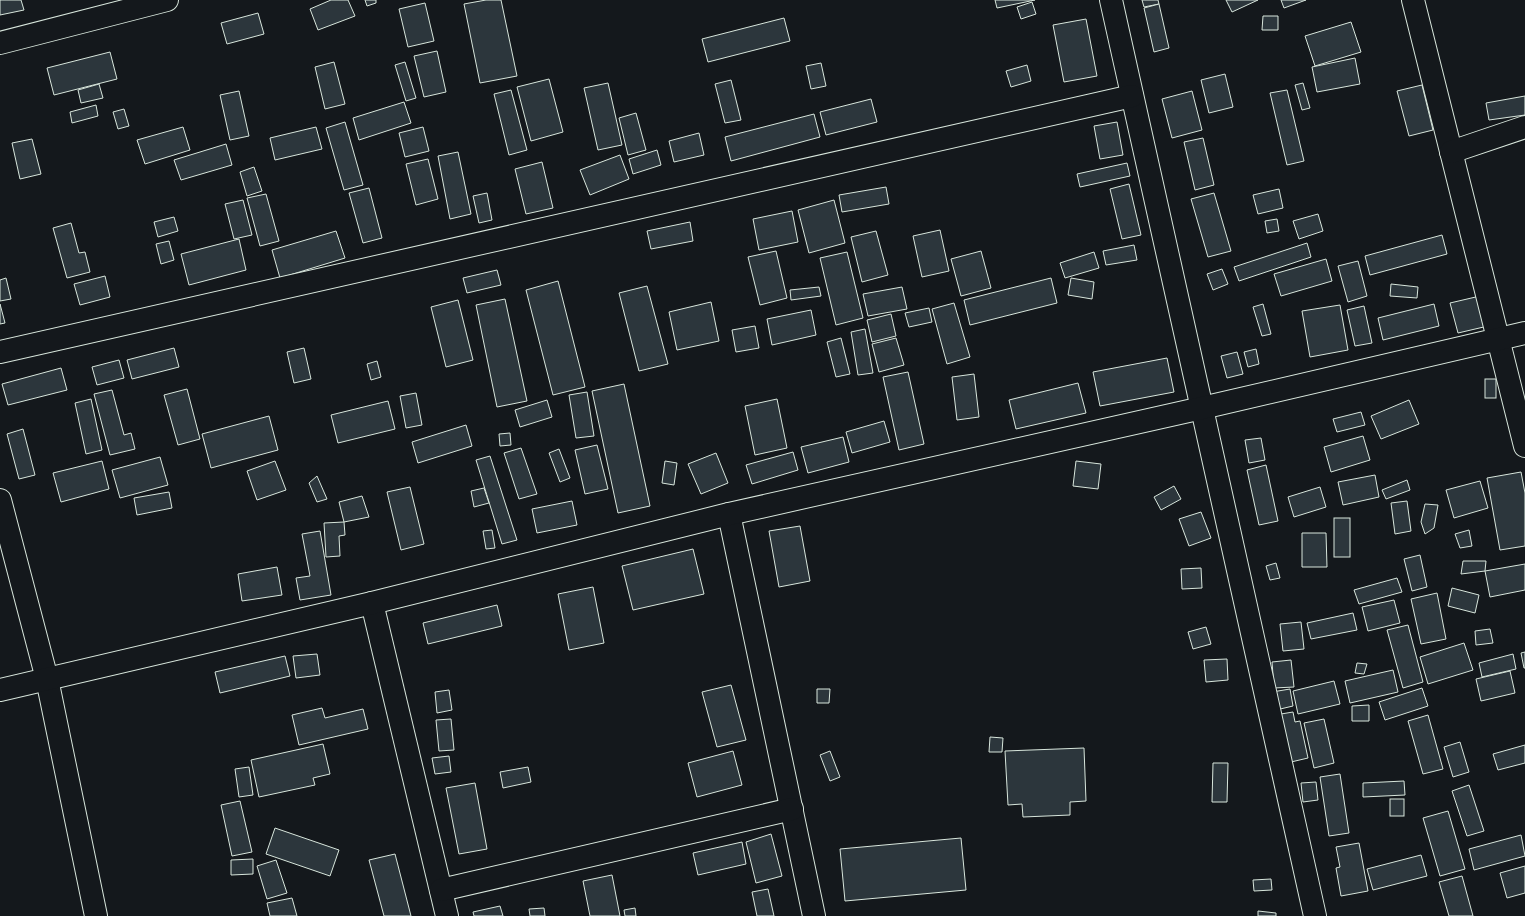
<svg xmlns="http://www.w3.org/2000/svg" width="1525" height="916" font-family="Inter,sans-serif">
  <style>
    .building { fill: #2c363c; stroke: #d8e6dc }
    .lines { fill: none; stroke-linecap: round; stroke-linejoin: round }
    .minor-casing { stroke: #d8e6dc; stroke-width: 24 }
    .minor { stroke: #14181c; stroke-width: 22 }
  </style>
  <rect width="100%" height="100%" fill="#14181c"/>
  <g class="building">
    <path d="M0,0h21l3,10 -24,5z"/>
    <path d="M331,0h17l7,16 -37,14 -8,-21z"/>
    <path d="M365,0h11v3l-9,3z"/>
    <path d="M486,0h15l16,76 -37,7 -16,-79z"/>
    <path d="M995,0h40l-38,8z"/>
    <path d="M1142,0h16l1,4 -15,3z"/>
    <path d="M1226,0h32l-26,12z"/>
    <path d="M1281,0h25l-22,8z"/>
    <path d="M1032,2l4,12 -15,5 -4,-12z"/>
    <path d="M425,3l9,38 -26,6 -9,-38z"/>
    <path d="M1159,4l10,44 -15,4 -10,-44z"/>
    <path d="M258,13l6,21 -37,10 -6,-21z"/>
    <path d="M1263,16h15v14h-16z"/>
    <path d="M784,18l6,23 -82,21 -6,-23z"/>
    <path d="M1086,19l11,57 -33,6 -11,-57z"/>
    <path d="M1351,22l10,30 -46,14 -10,-30z"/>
    <path d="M437,51l9,41 -22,5 -10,-41z"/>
    <path d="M110,52l7,27 -63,16 -7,-27z"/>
    <path d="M1355,58l5,26 -43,8 -5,-25z"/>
    <path d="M334,62l11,42 -20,5 -10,-42z"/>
    <path d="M405,62l11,36 -10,3 -11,-36z"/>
    <path d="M821,63l5,23 -15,3 -5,-23z"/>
    <path d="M1027,65l4,16 -20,6 -5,-16z"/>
    <path d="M1225,74l8,33 -24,6 -8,-33z"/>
    <path d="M549,79l14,53 -32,9 -14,-54z"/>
    <path d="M731,80l10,40 -16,3 -10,-39z"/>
    <path d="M608,83l14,62 -24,5 -14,-62z"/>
    <path d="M1303,83l7,25 -8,2 -7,-25z"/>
    <path d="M99,84l4,14 -22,5 -3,-13z"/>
    <path d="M1422,85l11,45 -24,6 -12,-45z"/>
    <path d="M511,90l16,60 -18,5 -15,-61z"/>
    <path d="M1287,90l17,71 -17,4 -17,-72z"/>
    <path d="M239,91l10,45 -19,4 -10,-45z"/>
    <path d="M1192,91l10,39 -30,8 -10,-39z"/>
    <path d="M1525,96v19l-36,5 -3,-17z"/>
    <path d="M871,99l6,23 -51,13 -6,-23z"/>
    <path d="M404,102l7,21 -52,17 -6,-22z"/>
    <path d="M96,105l2,11 -26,7 -2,-11z"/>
    <path d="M124,109l5,17 -11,3 -5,-17z"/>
    <path d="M636,113l10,37 -18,5 -9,-37z"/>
    <path d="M814,114l6,23 -89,24 -6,-24z"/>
    <path d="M345,122l18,63 -19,5 -18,-62z"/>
    <path d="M1117,122l6,33 -23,4 -6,-33z"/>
    <path d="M183,127l7,23 -45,14 -8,-24z"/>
    <path d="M316,127l6,22 -47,11 -5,-22z"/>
    <path d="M423,127l6,24 -24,6 -6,-24z"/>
    <path d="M699,133l5,22 -30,7 -5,-21z"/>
    <path d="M1203,138l11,47 -19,5 -11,-48z"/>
    <path d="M32,139l9,35 -21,5 -8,-36z"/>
    <path d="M226,144l6,21 -51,15 -7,-20z"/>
    <path d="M657,150l4,15 -28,9 -4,-15z"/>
    <path d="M458,152l13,62 -21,5 -12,-63z"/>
    <path d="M620,155l9,24 -39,16 -10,-25z"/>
    <path d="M428,159l10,40 -22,6 -10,-41z"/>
    <path d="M542,162l11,46 -27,6 -11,-45z"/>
    <path d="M1127,163l3,13 -50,11 -3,-13z"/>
    <path d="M254,167l8,24 -15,5 -7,-24z"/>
    <path d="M1129,184l12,51 -19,4 -12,-50z"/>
    <path d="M886,187l3,17 -47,8 -3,-17z"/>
    <path d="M369,188l13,50 -19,5 -14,-50z"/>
    <path d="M1279,189l4,19 -25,6 -5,-19z"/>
    <path d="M487,193l5,27 -13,3 -6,-27z"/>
    <path d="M1214,193l17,58 -23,6 -17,-58z"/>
    <path d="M266,194l13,47 -19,5 -13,-48z"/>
    <path d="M243,200l9,35 -18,4 -9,-35z"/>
    <path d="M834,200l11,43 -36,10 -11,-43z"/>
    <path d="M792,211l6,31 -39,8 -6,-31z"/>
    <path d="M1318,214l5,17 -24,8 -6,-18z"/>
    <path d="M174,217l4,14 -20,6 -4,-15z"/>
    <path d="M1277,219l2,12 -12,2 -2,-12z"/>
    <path d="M690,222l3,19 -42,8 -4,-18z"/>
    <path d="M71,223l8,30 6,-1 5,20 -23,6 -14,-50z"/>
    <path d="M940,230l9,41 -27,6 -9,-41z"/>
    <path d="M336,231l9,27 -65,20 -8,-28z"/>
    <path d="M876,231l12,44 -26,7 -11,-45z"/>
    <path d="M1442,235l5,19 -77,21 -5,-19z"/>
    <path d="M239,239l7,31 -57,15 -8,-31z"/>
    <path d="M169,241l5,19 -13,4 -5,-20z"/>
    <path d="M1307,243l4,14 -72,24 -5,-14z"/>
    <path d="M1134,245l3,15 -31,5 -3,-14z"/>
    <path d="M776,251l11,47 -27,7 -12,-48z"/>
    <path d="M981,251l10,37 -30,8 -10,-37z"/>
    <path d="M847,252l16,66 -27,7 -16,-67z"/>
    <path d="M1094,252l5,16 -34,10 -5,-15z"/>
    <path d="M1326,259l6,22 -51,15 -7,-22z"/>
    <path d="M1358,261l9,35 -19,6 -10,-36z"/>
    <path d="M1222,269l6,15 -15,6 -6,-16z"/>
    <path d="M497,270l4,15 -34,8 -4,-15z"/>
    <path d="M105,276l5,21 -30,8 -6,-21z"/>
    <path d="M6,278l5,21 -11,2v-21z"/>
    <path d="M1051,278l6,25 -87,22 -6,-25z"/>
    <path d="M1071,278l23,4 -2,17 -24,-4z"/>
    <path d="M558,281l27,106 -32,8 -27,-105z"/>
    <path d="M1391,284l27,3 -1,11 -27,-2z"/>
    <path d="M647,286l21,78 -29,7 -20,-78z"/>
    <path d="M819,287l2,9 -30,4 -1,-10z"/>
    <path d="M902,287l5,22 -39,7 -5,-22z"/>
    <path d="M1480,296l8,30 -30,7 -8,-30z"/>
    <path d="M505,299l22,102 -30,6 -21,-102z"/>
    <path d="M458,300l15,60 -27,7 -15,-60z"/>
    <path d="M711,302l8,39 -42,9 -8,-38z"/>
    <path d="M954,303l16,54 -23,7 -15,-55z"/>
    <path d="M0,304l5,19 -5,1z"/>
    <path d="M1263,304l8,30 -9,2 -9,-29z"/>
    <path d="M1434,304l5,22 -56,14 -5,-22z"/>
    <path d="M1340,305l8,45 -38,7 -8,-46z"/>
    <path d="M1364,306l8,37 -17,3 -8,-36z"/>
    <path d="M929,308l3,14 -23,5 -4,-14z"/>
    <path d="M811,310l5,25 -44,10 -5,-26z"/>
    <path d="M891,314l5,22 -24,6 -5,-22z"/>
    <path d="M755,326l4,22 -23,4 -4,-22z"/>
    <path d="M865,329l8,44 -15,2 -7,-43z"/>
    <path d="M841,338l9,36 -14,3 -9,-35z"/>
    <path d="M896,338l8,27 -25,7 -7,-28z"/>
    <path d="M174,348l5,19 -47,12 -5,-19z"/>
    <path d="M304,348l7,31 -17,4 -7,-31z"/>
    <path d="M1256,349l3,15 -11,3 -4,-15z"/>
    <path d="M1237,352l6,22 -16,4 -6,-22z"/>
    <path d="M1167,358l7,34 -74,14 -7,-34z"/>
    <path d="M119,360l5,18 -27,7 -5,-18z"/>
    <path d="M377,361l4,16 -10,3 -4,-16z"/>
    <path d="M61,368l6,22 -59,15 -6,-21z"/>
    <path d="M908,372l16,72 -25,6 -16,-73z"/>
    <path d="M974,374l5,43 -22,3 -5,-43z"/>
    <rect x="1485" y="379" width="11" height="19"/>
    <path d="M1078,383l8,30 -70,16 -7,-29z"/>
    <path d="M624,384l26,122 -32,7 -26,-122z"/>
    <path d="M187,389l13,50 -22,6 -14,-50z"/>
    <path d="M112,390l12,45 7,-2 4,16 -25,6 -16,-61z"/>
    <path d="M587,392l7,44 -18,2 -7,-43z"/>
    <path d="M416,393l6,32 -16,3 -6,-32z"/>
    <path d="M91,399l11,51 -16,4 -11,-51z"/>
    <path d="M777,399l10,49 -32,7 -10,-49z"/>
    <path d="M547,400l5,17 -32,10 -5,-17z"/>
    <path d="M1409,400l10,24 -38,15 -10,-23z"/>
    <path d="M388,401l7,28 -57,14 -7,-28z"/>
    <path d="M1361,412l4,13 -28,7 -4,-13z"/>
    <path d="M269,416l9,34 -67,18 -9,-34z"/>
    <path d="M884,421l6,21 -38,11 -6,-21z"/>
    <path d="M466,425l6,21 -54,17 -6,-21z"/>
    <path d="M23,429l12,46 -16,4 -12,-45z"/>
    <path d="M510,433l1,12 -11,1 -1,-12z"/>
    <path d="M1363,436l7,24 -39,12 -7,-25z"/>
    <path d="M843,437l6,25 -41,11 -7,-26z"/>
    <path d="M1261,438l4,22 -16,3 -4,-23z"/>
    <path d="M597,445l11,44 -23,5 -10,-44z"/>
    <path d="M521,448l16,46 -18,5 -15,-46z"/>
    <path d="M559,449l11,29 -10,4 -11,-29z"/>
    <path d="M793,452l5,18 -46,14 -6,-19z"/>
    <path d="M716,453l12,30 -27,11 -13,-30z"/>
    <path d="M490,456l27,84 -15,4 -26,-84z"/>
    <path d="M160,457l8,28 -48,13 -8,-28z"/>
    <path d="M102,461l7,28 -48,13 -8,-29z"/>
    <path d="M275,461l11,29 -29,10 -10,-29z"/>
    <path d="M665,461l12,2 -3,22 -12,-2z"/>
    <path d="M1076,461l25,3 -3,25 -25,-3z"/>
    <path d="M1266,465l12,56 -19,4 -12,-55z"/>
    <path d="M1521,472l4,21v53l-25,4 -13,-72z"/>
    <path d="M1375,475l4,22 -36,8 -5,-23z"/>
    <path d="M317,476l10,23 -10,3 -8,-19z"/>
    <path d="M1407,480l3,10 -24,9 -4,-9z"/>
    <path d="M1480,481l8,27 -34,10 -8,-28z"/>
    <path d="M1174,486l7,13 -20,11 -7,-13z"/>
    <path d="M410,487l14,57 -23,6 -14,-58z"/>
    <path d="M1320,487l6,20 -32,10 -6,-20z"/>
    <path d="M484,488l5,15 -15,4 -3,-16z"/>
    <path d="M169,492l3,16 -35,7 -3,-17z"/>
    <path d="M362,496l7,21 -25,5 -5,-20z"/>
    <path d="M572,501l5,24 -40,8 -5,-24z"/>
    <path d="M1407,501l4,30 -16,3 -4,-31z"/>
    <path d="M1425,504l13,1 -4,23 -9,6 -4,-12z"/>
    <path d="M1201,512l10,26 -22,8 -10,-27z"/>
    <rect x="1334" y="518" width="16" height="39"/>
    <path d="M344,522l1,13 -6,1 1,20 -14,1 -2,-34z"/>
    <path d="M800,526l10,55 -31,6 -10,-56z"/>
    <path d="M492,530l3,18 -9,1 -3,-18z"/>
    <path d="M1469,530l3,16 -12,2 -5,-14z"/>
    <path d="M320,531l11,64 -31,5 -4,-22 14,-2 -8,-42z"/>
    <path d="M1302,533h24l1,34h-25z"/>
    <path d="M693,549l11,45 -71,16 -11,-44z"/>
    <path d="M1420,555l7,32 -15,4 -8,-32z"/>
    <path d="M1463,561h23l-1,10 -24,3z"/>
    <path d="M1276,563l4,15 -10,2 -4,-14z"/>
    <path d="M1525,564v26l-35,7 -5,-26z"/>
    <path d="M277,567l5,28 -40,6 -4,-27z"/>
    <path d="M1201,568l1,20 -20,1 -1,-20z"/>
    <path d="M1397,578l5,14 -43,12 -5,-14z"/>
    <path d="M593,587l11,56 -35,7 -11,-56z"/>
    <path d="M1452,588l27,7 -4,18 -27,-7z"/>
    <path d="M1437,593l9,46 -25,5 -10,-45z"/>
    <path d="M1394,600l6,23 -32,8 -6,-24z"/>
    <path d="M497,605l5,21 -74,18 -5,-21z"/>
    <path d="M1353,613l4,17 -46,9 -4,-16z"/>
    <path d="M1301,622l3,27 -21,2 -3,-27z"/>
    <path d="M1408,625l15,57 -20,6 -16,-58z"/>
    <path d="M1206,627l5,17 -18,5 -5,-17z"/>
    <path d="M1490,629l3,14 -17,2 -1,-14z"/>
    <path d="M1464,643l9,27 -45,14 -8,-27z"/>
    <path d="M1525,652v16h-1l-3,-15z"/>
    <path d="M317,654l3,21 -24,3 -3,-22z"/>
    <path d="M1513,654l3,15 -34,8 -3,-14z"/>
    <path d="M285,656l5,20 -70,17 -5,-21z"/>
    <path d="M1227,659l1,21 -22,2 -2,-22z"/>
    <path d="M1291,660l3,27 -20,1 -2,-26z"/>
    <path d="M1357,663l10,1 -3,10 -9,-1z"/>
    <path d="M1393,670l5,22 -48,11 -5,-22z"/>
    <path d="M1510,671l5,22 -34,8 -5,-22z"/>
    <path d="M1334,681l6,23 -42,10 -5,-23z"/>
    <path d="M731,685l15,55 -29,7 -15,-55z"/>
    <path d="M1422,688l6,18 -43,14 -6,-18z"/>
    <path d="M817,689h13l-1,14h-12z"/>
    <path d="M1290,689l3,17 -17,4 -4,-18z"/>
    <path d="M449,690l3,20 -15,3 -2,-21z"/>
    <path d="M1369,705v16h-17v-15z"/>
    <path d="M322,708l3,10 38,-9 5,20 -69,16 -7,-30z"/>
    <path d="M1293,712l2,10 5,-1 8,37 -17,4 -10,-48z"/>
    <path d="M1428,715l15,54 -20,5 -15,-53z"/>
    <path d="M451,719l3,31 -15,1 -3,-31z"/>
    <path d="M1324,719l10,44 -20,5 -10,-45z"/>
    <path d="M990,737l13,1 -1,14h-13z"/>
    <path d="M1460,742l9,30 -16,5 -9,-30z"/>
    <path d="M323,744l7,30 -17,4 2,7 -56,12 -8,-37z"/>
    <path d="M1525,745v18l-27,7 -5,-16z"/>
    <path d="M1084,748l2,53 -16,1v13l-47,2 -1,-13 -14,1 -3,-54z"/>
    <path d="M733,751l9,34 -45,12 -9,-34z"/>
    <path d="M830,751l10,26 -10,4 -10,-26z"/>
    <path d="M449,756l2,16 -16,2 -3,-16z"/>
    <path d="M1213,763h15l-1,39h-15z"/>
    <path d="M249,767l4,28 -14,2 -4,-28z"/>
    <path d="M528,767l3,15 -28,6 -3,-16z"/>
    <path d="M1340,774l9,59 -20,3 -9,-59z"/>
    <path d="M1404,781l1,14 -42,2v-14z"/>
    <path d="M1316,782l2,18 -15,2 -2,-19z"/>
    <path d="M475,783l12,66 -28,5 -13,-66z"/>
    <path d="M1469,785l15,46 -17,5 -15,-45z"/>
    <rect x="1390" y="799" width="14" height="17"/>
    <path d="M240,801l12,51 -20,4 -11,-51z"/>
    <path d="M1448,811l17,58 -25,7 -17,-58z"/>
    <path d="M275,828l64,22 -9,26 -64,-22z"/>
    <path d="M771,834l11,42 -26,7 -10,-41z"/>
    <path d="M1521,835l4,21 -51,14 -5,-21z"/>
    <path d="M961,838l5,52 -121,11 -5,-52z"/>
    <path d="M742,842l4,22 -48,11 -5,-22z"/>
    <path d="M1359,843l9,48 -27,5 -5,-28 4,-1 -4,-20z"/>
    <path d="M395,854l16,62h-27l-15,-56z"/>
    <path d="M1421,855l6,21 -54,14 -6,-21z"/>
    <path d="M253,859v15l-22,1v-15z"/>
    <path d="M276,860l11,33 -20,6 -10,-33z"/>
    <path d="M1525,866v27l-18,5 -7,-25z"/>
    <path d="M612,875l8,41h-30l-7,-35z"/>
    <path d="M1462,876l11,40h-24l-10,-34z"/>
    <path d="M1271,879l1,11 -18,1 -1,-11z"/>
    <path d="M768,889l6,27h-17l-5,-24z"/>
    <path d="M292,898l5,18h-27l-3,-13z"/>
    <path d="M500,906l3,10h-29l-1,-4z"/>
    <path d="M544,908l1,8h-15l-1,-7z"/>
    <path d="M635,908l1,8h-11l-1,-6z"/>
    <path d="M1258,911l18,2v3h-18z"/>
  </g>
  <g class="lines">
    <defs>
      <g id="minor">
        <path d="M1111,0l204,916"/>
        <path d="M1413,0l112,446"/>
        <path d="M0,43l167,-43"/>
        <path d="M1451,152l74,-25"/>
        <path d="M0,352l1132,-256"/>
        <path d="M0,500l47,179 49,237"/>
        <path d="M729,514l85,402"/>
        <path d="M372,603l75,313"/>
        <path d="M0,690l372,-87 357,-89 473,-106 323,-75"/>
        <path d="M441,890l351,-81"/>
      </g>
    </defs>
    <use href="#minor" class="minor-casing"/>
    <use href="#minor" class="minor"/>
  </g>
</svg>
